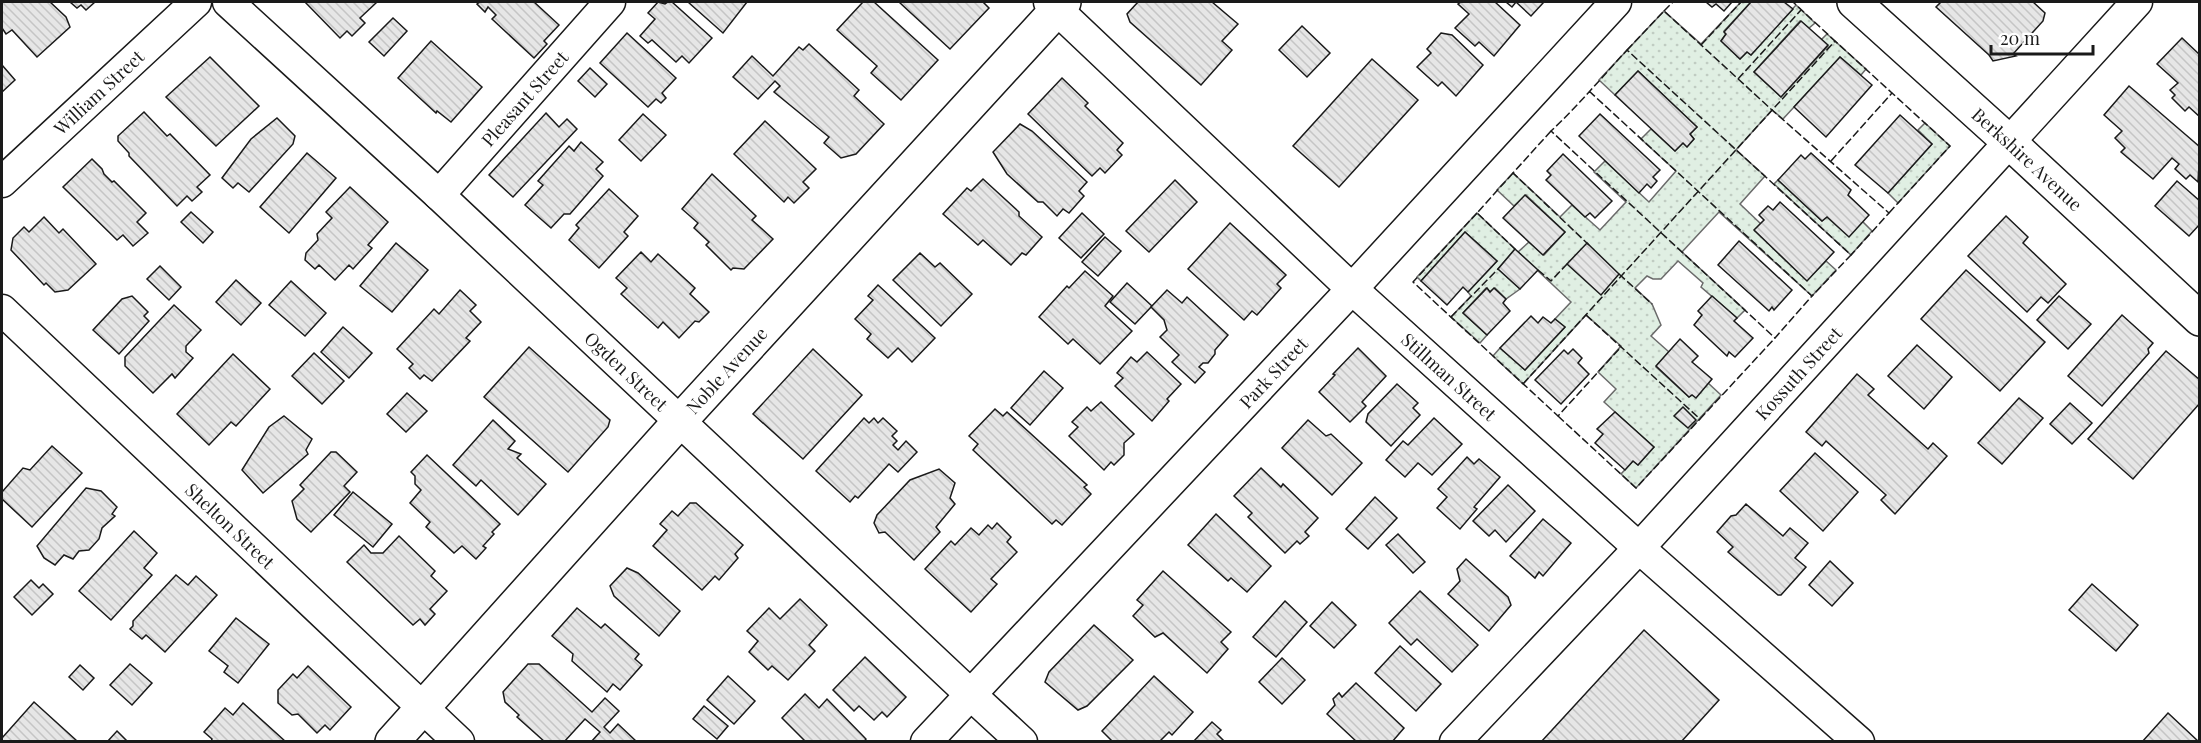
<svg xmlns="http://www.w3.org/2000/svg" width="2201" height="743" font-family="'Playfair Display',serif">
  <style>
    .park { fill: url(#park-dots); stroke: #6a6a6a; stroke-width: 1.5 }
    .building { fill: url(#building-back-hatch); stroke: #1a1a1a; stroke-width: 1.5 }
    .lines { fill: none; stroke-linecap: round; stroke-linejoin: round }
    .street-casing { stroke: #1a1a1a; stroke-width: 33 }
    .secondary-casing { stroke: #1a1a1a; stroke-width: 36 }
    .street { stroke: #fff; stroke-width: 30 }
    .secondary { stroke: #fff; stroke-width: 33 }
    .fence { stroke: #1a1a1a; stroke-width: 1.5; stroke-dasharray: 8 3; stroke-linecap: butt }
    .labels { text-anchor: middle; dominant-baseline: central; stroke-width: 4.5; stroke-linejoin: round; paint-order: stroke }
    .street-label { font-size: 18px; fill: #1a1a1a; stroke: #fff }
  </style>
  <defs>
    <pattern id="park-dots" width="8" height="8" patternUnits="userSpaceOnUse" patternTransform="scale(1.5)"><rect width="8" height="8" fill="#e0efe3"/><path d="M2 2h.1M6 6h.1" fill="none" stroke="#c0ccc2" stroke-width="1.8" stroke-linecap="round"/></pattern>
    <pattern id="building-back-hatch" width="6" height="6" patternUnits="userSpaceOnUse" patternTransform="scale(1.5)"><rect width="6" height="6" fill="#e6e6e6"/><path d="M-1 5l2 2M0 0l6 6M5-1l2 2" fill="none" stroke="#c5c5c5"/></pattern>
  </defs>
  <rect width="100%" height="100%" fill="#fff"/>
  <g class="park">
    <path d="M1741,2h10l-27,29 2,3 -5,7 19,18 7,-7 4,3 45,-50 19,18 -6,5 -9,-7 -46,51 27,25 47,-51 -7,-6 6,-6 39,35 -5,6 -21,-18 -57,62 -11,-9 -36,40 29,26 -25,28 21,20 -6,7 52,49 19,-19 10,9 -24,26 -93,-84 -37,40 63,58 -8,8 -36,-31 2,-4 -25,-22 -17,18h-8l-6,-3 -12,12 17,16 9,21 -10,11 18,16 -13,15 33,30 19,-14 13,12 -85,93 -15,-14 12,-13 5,4 16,-18 -50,-45 12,-13 -18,-17 23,-26 -35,-31 -63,69 -30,-28 7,-8 25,22 40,-43 -10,-8 16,-17 -53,-50 11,-10 15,13 21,-23 -39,-37 -12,11 -17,-16 16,-17 47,44 12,-12 28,25 26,-28 -32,-30 11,-11 44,41 27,-31 -35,-32 10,-10 24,22 8,-8 4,4 7,-8 -4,-5 7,-7 -59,-56 -23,24 -16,-15 65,-69 37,33z"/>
    <path d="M1925,123l25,23 -52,57 -10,-10 44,-49 -14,-14z"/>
    <path d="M1778,180l44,41 5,-4 36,5 9,9 -21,24 -77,-71z"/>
    <path d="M1477,213l38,36 -17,20 22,20 -14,10 -11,-11 -5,4 -4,-4 -23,25 24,22 -7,8 -29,-26 20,-21 -3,-4 29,-31 -32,-29 -44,49 -4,-4z"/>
  </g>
  <g class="building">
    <path d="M2,2h48l16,15 4,10 -33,30 -25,-27 -6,4 -4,-6z"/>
    <path d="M70,2h25l-9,8 -5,-5 -4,3z"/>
    <path d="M305,2h72l-17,16 5,5 -13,13 -5,-5 -7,7z"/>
    <path d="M480,2h54l25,23 -15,16 3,3 -13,14 -42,-39 4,-4 -8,-8 -3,5 -8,-8z"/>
    <path d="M658,2l7,2 3,-2h4l40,36 -23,25 -7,-7 -6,6 -24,-22 -4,3 -8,-7 15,-17 -7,-6z"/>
    <path d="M688,2h59l-24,31z"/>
    <path d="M863,2h11l64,58 -37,40 -30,-27 6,-7 -40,-36z"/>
    <path d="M899,2h84l6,6 -39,41z"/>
    <path d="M1138,2h74l26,22 -16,17 10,9 -31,35 -71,-63 -3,-8z"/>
    <path d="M1461,2h34l25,23 -26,31 -15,-14 -4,4 -20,-18 14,-14 -11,-10z"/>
    <path d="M1506,2h36l1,1 -12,13 -15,-14 -4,5z"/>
    <path d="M1706,2h26l-8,9 -8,-7 -4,3z"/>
    <path d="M1751,2h33l9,7 -42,46 -4,-3 -7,7 -19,-18 5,-7 -2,-2z"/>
    <path d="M1941,2h92l12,11 -2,8 -30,33 3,2 -23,5 -4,-6 -53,-48z"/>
    <path d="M393,18l14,13 -23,25 -15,-14z"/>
    <path d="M1801,21l27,24 -47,52 -27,-25z"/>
    <path d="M1302,26l28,27 -23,24 -28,-27z"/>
    <path d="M627,33l49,45 -14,15 4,5 -5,5 -5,-4 -8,8 -48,-44z"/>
    <path d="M1441,33l11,2 31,30 -27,31 -14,-14 -4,4 -21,-19 14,-14 -4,-4z"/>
    <path d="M2182,38l18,17v62l-11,-10 -4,4 -13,-13 3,-3 -5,-5 8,-7 -21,-19z"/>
    <path d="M431,41l51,46 -31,35 -14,-11 -1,2 -38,-35z"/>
    <path d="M809,44l50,46 -5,6 30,28 -28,30 -15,4 -17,-15 5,-6 -55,-45 6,-6 -5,-5 -17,18 -25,-22 19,-21 21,20 26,-29 4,3z"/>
    <path d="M210,57l49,49 -43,40 -50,-49z"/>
    <path d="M1840,57l32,28 -46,52 -32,-30z"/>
    <path d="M1372,59l46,41 -79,87 -46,-41z"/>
    <path d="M2,65l13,15 -13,12z"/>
    <path d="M590,68l17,16 -12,13 -17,-16z"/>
    <path d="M1638,71l59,56 -7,7 4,5 -7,8 -4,-4 -8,8 -60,-56z"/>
    <path d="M1062,78l26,25 -3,3 38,37 -6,7 5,5 -17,18 -5,-5 -8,8 -64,-62z"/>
    <path d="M2129,86l71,61 -2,35 -8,-7 -4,4 -11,-10 4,-5 -7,-6 -19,21 -32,-27 4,-4 -10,-10 7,-7 -18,-16z"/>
    <path d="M144,112l23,24 3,-2 40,41 -13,12 5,5 -10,9 -5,-5 -10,10 -48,-50v-3l-11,-12v-5z"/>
    <path d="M546,113l13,14 8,-8 10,10 -64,68 -24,-22z"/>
    <path d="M643,114l23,21 -25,26 -22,-21z"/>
    <path d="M1600,114l60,56 -7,7 4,4 -6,7 -4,-4 -8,9 -60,-57z"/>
    <path d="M1900,115l32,29 -44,49 -33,-28z"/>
    <path d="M277,118l18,18 -2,8 -44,48 -11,-9 -5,5 -11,-10 29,-39z"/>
    <path d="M765,121l51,48 -13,13 6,6 -15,15 -6,-6 -4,5 -50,-48z"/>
    <path d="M1020,124l12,7 55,51 -8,9 5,5 -15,17 -6,-4 -6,7 -14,-14h-5l-31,-28 -14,-22z"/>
    <path d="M581,142l22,20 -7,7 7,7 -33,38h-6l-13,14 -26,-23 18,-20 -5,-4 31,-35 5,5z"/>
    <path d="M307,153l29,25 -47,55 -29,-26z"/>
    <path d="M1811,153l40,37 -3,5 21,20 -20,22 -22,-20 -5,4 -44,-41 23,-25 4,4z"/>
    <path d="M1563,154l49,47 -17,17 -5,-5 -5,4 -39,-37 5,-5 -4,-4z"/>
    <path d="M92,159l10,10 2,5 8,8 2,-1 32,32 -9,9 11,11 -15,13 -10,-11 -6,5 -54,-53z"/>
    <path d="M712,174l44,42 -4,4 21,19 -29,30 -11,-1 -2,2 -25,-25 3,-3 -15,-14 4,-5 -16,-14z"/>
    <path d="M983,179l36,33v4l23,21 -16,18 -4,-2 -11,12 -28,-25 -5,5 -35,-31 24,-26 4,3z"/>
    <path d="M1175,180l22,22 -48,50 -23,-21z"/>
    <path d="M2177,181l23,20v23l-11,12 -34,-30z"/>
    <path d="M350,187l38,35 -20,23 4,3 -19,21 -4,-4 -14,15 -16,-15 -4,4 -10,-9 1,-7 12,-13 -1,-6 15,-16 -6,-6z"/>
    <path d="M609,189l29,27 -14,16 4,4 -29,32 -30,-28 10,-12 -3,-3z"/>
    <path d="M1525,195l40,37 -22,23 -40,-37z"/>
    <path d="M1780,202l54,50 -27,29 -53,-51 10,-10 -5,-5 9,-9 5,4z"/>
    <path d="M191,212l22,20 -10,11 -22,-21z"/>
    <path d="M1082,213l22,21 -23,24 -22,-20z"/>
    <path d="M2006,216l22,21 -5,6 43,41 -18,19 -7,-6 -14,15 -59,-56z"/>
    <path d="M44,217l15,16 4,-4 33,35 -28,26 -13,2 -9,-9 -2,2 -33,-35 2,-12 11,-11 5,5z"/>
    <path d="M1230,223l56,52 -9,9 4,4 -24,27 -5,-4 -8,9 -56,-51z"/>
    <path d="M1465,232l32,29 -29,31 -5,-5 -16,18 -26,-24z"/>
    <path d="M1105,237l16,14 -23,25 -16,-14z"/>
    <path d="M1739,241l53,49 -18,20 -2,-3 -3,4 -51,-46z"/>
    <path d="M396,243l32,27 -36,42 -32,-26z"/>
    <path d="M1587,243l32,31 -18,21 -34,-31z"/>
    <path d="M1515,249l23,21 -18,19 -22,-20z"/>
    <path d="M641,252l10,10 7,-8 37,34 -5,6 19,18 -10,10 -4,-1 -16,17 -16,-16 -5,6 -37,-34 6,-6 -11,-10z"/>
    <path d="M920,253l15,14 5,-4 32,31 -31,32 -48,-46z"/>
    <path d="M160,266l21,21 -12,13 -22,-21z"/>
    <path d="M1966,270l79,72 -45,49 -79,-72z"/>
    <path d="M1085,271l28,25 -8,10 27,25 -32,33 -27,-25 -5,5 -29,-27 28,-31 2,2z"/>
    <path d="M236,280l25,23 -20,22 -25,-23z"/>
    <path d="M291,281l35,32 -21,23 -36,-31z"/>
    <path d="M1127,283l25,23 -17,18 -25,-22z"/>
    <path d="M878,285l57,53 -23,24 -14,-14 -10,10 -21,-19 4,-5 -16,-15 18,-19 -5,-4z"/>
    <path d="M1487,288l3,4 4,-4 12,11 -3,4 7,8 -23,24 -24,-22z"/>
    <path d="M460,290l16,15 -6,6 11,11 -15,16 4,3 -38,40 -8,-6 -4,4 -11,-11 4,-4 -16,-15 37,-40 5,5z"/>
    <path d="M1167,290l15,13 5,-6 41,38 -13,15v4l-7,9h-5l-4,4 6,5 -10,11 -23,-21 7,-7 -19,-18 7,-7 -3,-10 -13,-13z"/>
    <path d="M132,296l16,16 -4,4 5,5 -30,33 -26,-24 29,-31z"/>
    <path d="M1712,296l25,22 -3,3 19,17 -18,19 -6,-5 -2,4 -33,-31 8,-10 -4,-4z"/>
    <path d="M2059,296l32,28 -23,25 -31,-29z"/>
    <path d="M174,305l27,25 -15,16v6l7,6 -18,20 -3,-4 -19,19 -28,-27v-9z"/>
    <path d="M2122,315l31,28 -5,6 1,4 -47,53 -34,-30z"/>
    <path d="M1531,316l7,7 5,-6 8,6 4,-4 10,8 -40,43 -25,-22z"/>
    <path d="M343,327l29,26 -23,25 -28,-26z"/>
    <path d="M1680,339l18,17 -6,6 20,17 -16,19 -4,-3 -3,2 -33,-31z"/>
    <path d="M1917,345l35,32 -28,32 -36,-33z"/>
    <path d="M529,347l81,73 -2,7 -40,45 -84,-75z"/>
    <path d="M1358,348l28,28 -24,26 4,4 -16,16 -31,-30 16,-17 -2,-1z"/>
    <path d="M813,349l49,46 -59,64 -50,-45z"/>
    <path d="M1573,349l9,9 -4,5 11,11 -28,30 -26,-24 29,-30 4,4z"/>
    <path d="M2166,351l34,29v23l-67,76 -45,-40z"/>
    <path d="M1147,352l34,32 -14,15 2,2 -17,20 -37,-35 8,-8 -6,-5 14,-16 6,5z"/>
    <path d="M314,353l30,28 -22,23 -30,-28z"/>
    <path d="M233,354l37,35 -34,37 -5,-4 -22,23 -32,-31z"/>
    <path d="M1044,371l19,17 -33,37 -19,-17z"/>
    <path d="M1857,374l17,15 -6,6 60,54 5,-6 14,13 -52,58 -14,-14 5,-5 -60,-54 -4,5 -16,-14z"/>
    <path d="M1397,384l21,19 -5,5 7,7 -29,31 -25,-24 2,-8z"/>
    <path d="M407,393l20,18 -21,21 -19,-18z"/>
    <path d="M2019,398l24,20 -41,46 -24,-21z"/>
    <path d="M1101,402l33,32 -10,9v12l-10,10 -3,-3 -7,8 -35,-34 9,-9 -6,-5 15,-15 4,4z"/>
    <path d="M2070,403l22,20 -20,21 -22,-20z"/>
    <path d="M1683,407l13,13 -8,8 -14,-12z"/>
    <path d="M995,409l8,7 4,-4 80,73 -3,2 7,7 -29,31 -6,-5 -4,4 -79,-74 5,-6 -9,-8z"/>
    <path d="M1615,412l39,35 -16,18 -5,-4 -8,9 -30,-27 8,-9 -6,-5z"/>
    <path d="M284,416l28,23 -6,11 2,4 -45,39 -21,-23 27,-43z"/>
    <path d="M864,418l5,5 5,-5 4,5 5,-5 14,13 -5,5 5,5 -4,4 5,5 8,-9 11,11 -19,20 -9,-8 -31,34 -3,-2 -5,6 -34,-31z"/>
    <path d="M1434,418l28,26 -30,31 -14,-12 -13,14 -19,-17 17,-19 5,4z"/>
    <path d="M493,420l22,21 -7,8 13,5 -4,4 29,26 -28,31 -37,-35 -5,6 -23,-21z"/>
    <path d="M1308,420l18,16 5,-2 31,29 -30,32 -50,-47z"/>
    <path d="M52,446l30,27 -50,54 -30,-28v-7l21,-24 7,2z"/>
    <path d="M331,452h5l21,20 -13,14 6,6 -39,40 -14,-13 -5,-18 12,-12 -4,-4z"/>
    <path d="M1815,453l43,39 -35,39 -43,-40z"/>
    <path d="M427,455l73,69 -8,8 2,2 -11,12 3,2 -10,11 -14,-13 -8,7 -28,-26 4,-5 -20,-19 11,-13 -6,-6v-8l-4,-4z"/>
    <path d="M1467,457l7,7 5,-5 21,18 -26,30 3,2 -17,20 -23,-21 10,-11 -9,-8z"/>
    <path d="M1261,468l20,19 2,-3 35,34 -13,14 4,4 -9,8 -3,-3 -12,12 -37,-36 4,-4 -18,-17z"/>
    <path d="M939,469l16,14 -5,15 5,6 -19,23 4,5 -26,28 -29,-28 -6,1 -5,-10 3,-8 33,-35z"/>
    <path d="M1508,485l27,26 -29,31 -11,-12 -6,6 -16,-15z"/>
    <path d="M86,488l15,3 16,16 -5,7 3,2 -13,12 -3,11 -10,11 -10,1 -6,8 -9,-4 -9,10 -11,-7 -7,-12z"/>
    <path d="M353,492l39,32 -19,23 -39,-32z"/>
    <path d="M1375,497l22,21 -29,31 -22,-20z"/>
    <path d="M690,503h6l47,42 -8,9 3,4 -19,22 -4,-4 -13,14 -49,-44 14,-16 -7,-6 12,-13 6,5z"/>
    <path d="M1746,504l37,32 7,-8 18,15 -13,15 11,9 -25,28h-3l-50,-43 5,-5 -16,-15 14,-16 5,-1z"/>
    <path d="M1216,514l55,52 -24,26 -16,-14 -3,3 -40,-36z"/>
    <path d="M1543,519l28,24 -28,33 -4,-4 -4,6 -25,-22z"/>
    <path d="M997,523l14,14 -4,5 10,10 -26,27 6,5 -26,28 -46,-43 26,-28 4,4 16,-17 8,7 9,-10 4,4z"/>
    <path d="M134,531l23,22 -13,15 8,7 -41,45 -32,-29z"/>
    <path d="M1398,534l27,28 -12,11 -27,-28z"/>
    <path d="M399,536l36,35 -4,5 16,15 -17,18 5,5 -10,11 -5,-6 -7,6 -66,-63 17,-17 7,8h12z"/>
    <path d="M1466,559l42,38 3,8 -22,26 -41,-37 12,-13 -3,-12z"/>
    <path d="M1830,561l23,22 -21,23 -23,-21z"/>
    <path d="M627,568l11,5 42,38 -21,25 -45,-40 -4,-10z"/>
    <path d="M1163,571l68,61 -10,10 7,7 -21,24 -44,-40 -8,4 -22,-21 10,-11 -6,-5z"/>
    <path d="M176,575l12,10 8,-9 21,19 -52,57 -19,-17 -4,4 -12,-10 3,-3v-5z"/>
    <path d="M31,580l8,8 4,-4 10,10 -21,21 -18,-18z"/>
    <path d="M2092,584l46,41 -22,26 -47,-41z"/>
    <path d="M1420,591l58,54 -26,27 -35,-33 -6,6 -22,-22z"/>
    <path d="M800,599l27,26 -18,20 6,6 -27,29 -16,-14 -4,4 -19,-18 9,-11 -11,-10 22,-23 11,11z"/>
    <path d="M1285,601l22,21 -31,35 -23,-20z"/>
    <path d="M1332,602l24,23 -22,23 -24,-22z"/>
    <path d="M577,608l24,20 4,-4 34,30 -4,5 7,6 -22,25 -7,-6 -6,8 -35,-31 1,-7 -21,-18z"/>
    <path d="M236,618l33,26 -31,39 -14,-11 4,-6 -19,-15z"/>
    <path d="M1094,625l39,35 -46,46 -9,4 -33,-28 4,-10z"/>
    <path d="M1644,630l75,70 -38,42h-140z"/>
    <path d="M1400,646l41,38 -25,27 -41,-38z"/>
    <path d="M865,657l41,40 -19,20 -5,-5 -8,8 -15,-14 -5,5 -21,-21z"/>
    <path d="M1282,658l23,22 -23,24 -23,-22z"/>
    <path d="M130,664l22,19 -20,22 -22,-20z"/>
    <path d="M528,664h11l53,48 13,-14 14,13 -15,16 6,6 8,-9 19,18h-46l9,-10 -15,-13 -21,23h-19l-28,-25 2,-2 -14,-13 -2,-10z"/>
    <path d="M80,665l14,13 -11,12 -14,-13z"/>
    <path d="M308,666l43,41 -21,23 -5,-5 -8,8 -19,-19 -6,1 -14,-12v-13l15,-16 4,4z"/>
    <path d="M728,676l27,25 -21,23 -27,-24z"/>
    <path d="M1154,676l39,36 -21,23 -3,-3 -10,10h-46l-11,-11z"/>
    <path d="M1356,683l48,45 -12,14h-35l-30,-28 8,-9 -2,-6 6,-6 3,4z"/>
    <path d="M805,694l14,14 8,-9 39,40 -2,3h-58l-24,-24z"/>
    <path d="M34,702l43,39 -75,1v-4z"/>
    <path d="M243,703l43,39h-75l1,-3 -8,-7 21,-24 8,7z"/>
    <path d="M704,706l24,20 -11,13 -24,-20z"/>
    <path d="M2168,713l31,29h-57z"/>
    <path d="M1212,722l9,8 -4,4 8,8h-32z"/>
    <path d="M117,731l11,11h-21z"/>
  </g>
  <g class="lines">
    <defs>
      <g id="street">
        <path id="s1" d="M228,2l211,193 531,499 52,48"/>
        <path id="s2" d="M1049,2l303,287 287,259 220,194"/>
        <path id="s3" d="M2,182l194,-180"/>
        <path id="s4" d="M439,195l171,-193"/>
        <path id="s5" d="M2,310l457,432"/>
        <path id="s6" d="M926,742l426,-453 264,-287"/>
        <path id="s7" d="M1455,742l184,-194 498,-546"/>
      </g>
      <g id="secondary">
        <path id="s8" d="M1854,2l154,139 192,178"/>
        <path id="s9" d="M392,742l287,-320 385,-420"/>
      </g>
    </defs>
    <use href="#street" class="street-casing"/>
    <use href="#secondary" class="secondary-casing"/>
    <use href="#street" class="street"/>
    <use href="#secondary" class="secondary"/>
    <g class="fence">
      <path d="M1664,11l9,-9"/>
      <path d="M1701,45l40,-43"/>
      <path d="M1627,50l37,-39 108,99 117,103 -38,42"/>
      <path d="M1738,79l63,-69"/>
      <path d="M1589,91l223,205 -37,42 -224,-207c27,-25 51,-54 76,-81l224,205 -39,41"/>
      <path d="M1551,131l-38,42 76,72"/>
      <path d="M1831,161l61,-68 -57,-52"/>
      <path d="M1513,173l-36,40 38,36"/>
      <path d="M1477,213l-64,69 145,134 63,-69"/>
      <path d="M1889,213l61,-67 -58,-53"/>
      <path d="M1538,270l13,11 16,-17"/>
      <path d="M1619,274l33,30"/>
      <path d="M1586,315l114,104 75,-81"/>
      <path d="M1451,317l47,-48"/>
      <path d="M1523,384l312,-343 -42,-39"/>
      <path d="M1558,416l78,72 64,-69"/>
    </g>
  </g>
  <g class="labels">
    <g class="street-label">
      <text stroke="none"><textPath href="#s3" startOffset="132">William Street</textPath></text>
      <text stroke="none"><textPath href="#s4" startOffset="129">Pleasant Street</textPath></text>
      <text stroke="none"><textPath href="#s8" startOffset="234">Berkshire Avenue</textPath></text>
      <text stroke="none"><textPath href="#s9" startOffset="500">Noble Avenue</textPath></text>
      <text stroke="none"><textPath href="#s1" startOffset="543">Ogden Street</textPath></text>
      <text stroke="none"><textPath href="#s6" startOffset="507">Park Street</textPath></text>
      <text stroke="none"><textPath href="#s7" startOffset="504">Kossuth Street</textPath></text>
      <text stroke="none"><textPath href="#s2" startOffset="548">Stillman Street</textPath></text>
      <text stroke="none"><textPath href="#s5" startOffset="314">Shelton Street</textPath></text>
    </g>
  </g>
  <rect width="2201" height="743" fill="none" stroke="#1a1a1a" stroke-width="6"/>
  <path d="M1991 45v9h102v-9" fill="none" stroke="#1a1a1a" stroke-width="3"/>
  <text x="2000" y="45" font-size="18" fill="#1a1a1a" stroke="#ffffff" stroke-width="4.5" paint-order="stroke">20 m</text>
</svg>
